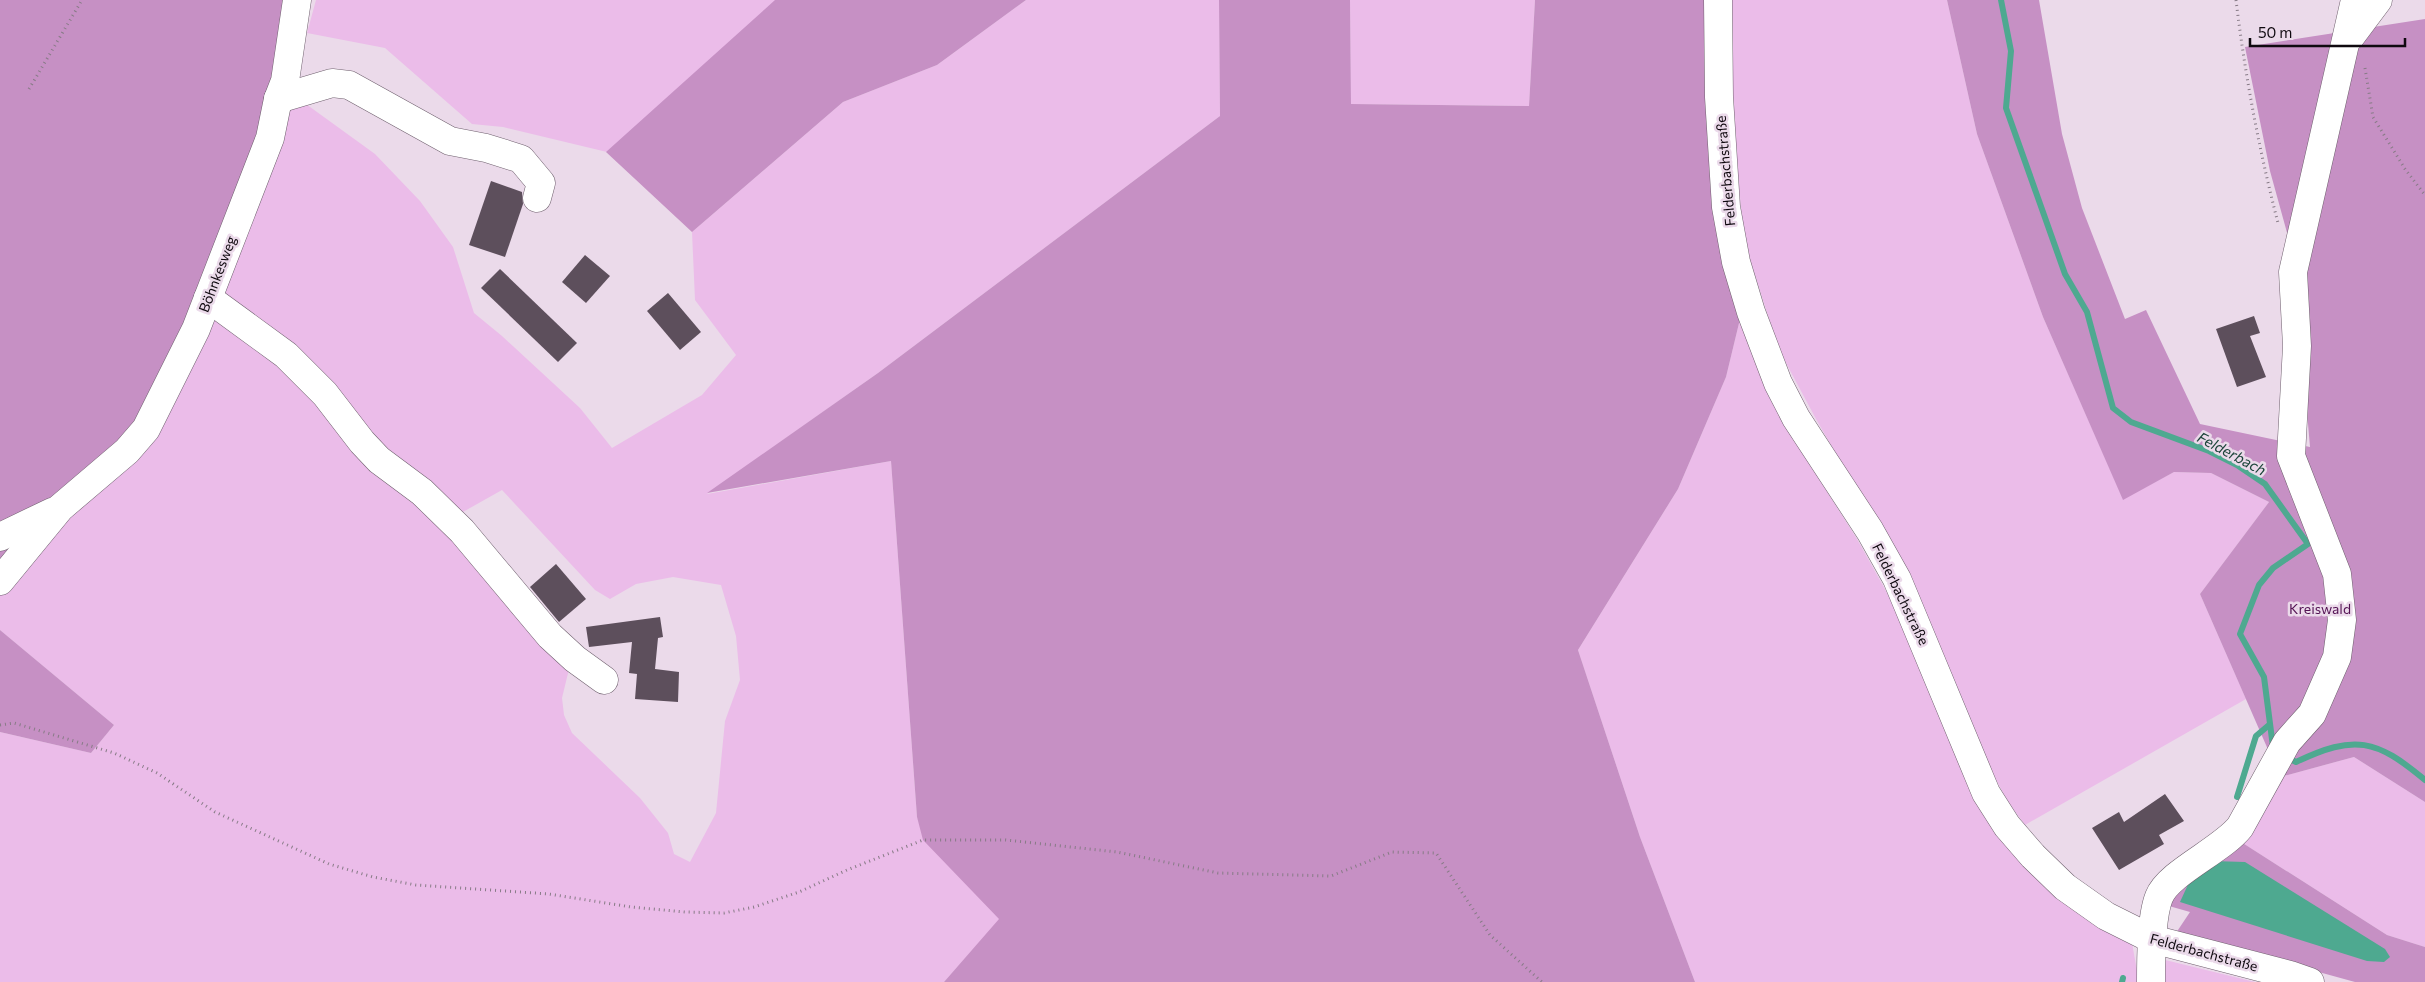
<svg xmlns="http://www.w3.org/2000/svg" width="2425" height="982" font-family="Commissioner,sans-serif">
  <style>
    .green { fill: #ebbce9 }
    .forest { fill: #c690c4 }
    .water { fill: #4ea990 }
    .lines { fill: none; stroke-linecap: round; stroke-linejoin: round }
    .stream { stroke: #4ea990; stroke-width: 6 }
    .building { fill: #5d4f5c }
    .minor-casing { stroke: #6f606e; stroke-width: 29 }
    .path { stroke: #877b86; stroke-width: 3; stroke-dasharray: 1 4; stroke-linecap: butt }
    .minor { stroke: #fff; stroke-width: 28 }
    .labels { text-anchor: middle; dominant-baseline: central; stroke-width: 5; stroke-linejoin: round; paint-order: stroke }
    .street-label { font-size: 14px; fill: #0f090f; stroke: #ebdaea }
    .park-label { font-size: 14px; fill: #541354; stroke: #ebdaea }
    .water-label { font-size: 15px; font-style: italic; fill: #1b4439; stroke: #ebdaea }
  </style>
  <rect width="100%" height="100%" fill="#ebdaea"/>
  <g class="green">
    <path d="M316,0h460l-169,152 -104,-25 -31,-3 -87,-76 -78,-15z"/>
    <path d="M1026,0h193l1,116 -342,257 -171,121 184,-33 26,356 9,25 74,77 -56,63h-944v-250l91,21 23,-28 -114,-95v-48l210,-266 23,4 158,155 179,190 -8,33 2,17 8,18 68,65 28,35 6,21 16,8 26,-49 9,-92 15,-41 -4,-44 -15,-51 -48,-8 -37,7 -26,15 -15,-9 -93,-100 -48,27 -232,-223 66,-203 87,63 45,47 33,46 21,66 28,23 78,72 32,40 90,-53 34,-40 -41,-55 -3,-68 151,-130 94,-37z"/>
    <path d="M1350,0h185l-6,106 -178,-2z"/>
    <path d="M1728,0h219l30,134 66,183 80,182 51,-27 37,1 58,29 -69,92 46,105 -221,126 -17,-23 -27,-50 -83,-190 -82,-143 -37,-69 -35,-109 -13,-141z"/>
    <path d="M1740,319l35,83 25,47 57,90 34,61 86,201 155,142 7,39h-444l-55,-145 -62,-187 100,-161 48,-112z"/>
    <path d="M2354,757l71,45v145l-38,-12 -149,-95 42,-63z"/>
    <path d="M2157,958l98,24h-99z"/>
  </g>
  <g class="forest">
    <path d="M0,0h300l-25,99 -132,326 -143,139z"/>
    <path d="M775,0h251l-89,65 -94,37 -151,130 -86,-80z"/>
    <path d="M1219,0h131l1,104 178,2 6,-106h176l3,219 26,100 -14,58 -48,112 -100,161 62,187 55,145h-751l55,-63 -76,-79 -6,-23 -26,-356 -184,32 171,-120 342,-257z"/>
    <path d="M1947,0h92l23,134 20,74 43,111 21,-9 54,114 110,23 -12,-140 -1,-38 -27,-98 -25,-124 180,-28v783l-71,-45 -74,20 -80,-183 69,-92 -58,-29 -37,-1 -51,28 -80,-183 -66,-183z"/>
    <path d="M0,630l114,95 -23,28 -91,-21z"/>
    <path d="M2238,840l149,95 38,12v35h-70l-179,-49 14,-21 -28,-8z"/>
  </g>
  <path class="water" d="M2212,861l33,1 140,87 5,8 -6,5 -17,-1 -187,-59 11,-24z"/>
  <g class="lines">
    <g class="stream">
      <path d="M2001,0l10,51 -5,57 59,166 22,38 26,96 18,14 78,29 28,14 28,19 43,60 -35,24 -14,17 -19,49 24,43 9,70"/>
      <path d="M2286,757l10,5c59,-28 80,-23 129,18"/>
      <path d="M2237,797l19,-61 13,-11"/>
      <path d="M2122,982l1,-4"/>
    </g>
  </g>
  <g class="building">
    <path d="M491,181l31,11 1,12 -18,53 -36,-12z"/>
    <path d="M585,255l25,21 -24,27 -24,-21z"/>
    <path d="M500,269l77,74 -19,19 -77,-74z"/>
    <path d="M668,293l33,39 -21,18 -33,-39z"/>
    <path d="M2254,316l6,17 -10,3 16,41 -29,10 -21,-58z"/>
    <path d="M556,564l30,35 -27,23 -29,-35z"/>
    <path d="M660,617l3,20 -5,1 -3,31 24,3 -1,30 -43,-3 2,-25 -8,-1 3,-31 -43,5 -3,-20z"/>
    <path d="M2165,794l19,27 -25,14 5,9 -45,26 -27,-42 27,-16 5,10z"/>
  </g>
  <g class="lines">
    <defs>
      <g id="minor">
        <path d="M1718,0l1,97 7,110 10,55 15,50 27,71 18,35 74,113 27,48 89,214 21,33 26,30 32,31 41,29 46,23 138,36 20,7"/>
        <path d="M2351,36l27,-36"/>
        <path d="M278,99l54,-16 17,2 101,56 36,7 35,11 20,24 -4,15"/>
        <path d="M208,298l78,57 39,39 37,48 17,18 43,32 40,39 88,105 25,23 29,21"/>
        <path d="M0,537l52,-25"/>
        <path d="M0,581l60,-73 67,-57 19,-22 50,-100 74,-191 8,-39 7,-18 12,-81"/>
        <path d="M2151,982c0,-22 0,-65 8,-85 9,-24 63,-47 81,-70l47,-85 25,-28 25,-57 5,-37 -5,-46 -46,-118 6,-110 -4,-74 62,-272"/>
      </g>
    </defs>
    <use href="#minor" class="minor-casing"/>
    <g class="path">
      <path d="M2236,0c9,75 23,150 42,223"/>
      <path d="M2365,68l8,49 32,52 20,26"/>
      <path d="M29,89l53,-89"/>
      <path d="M0,725l14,-2 100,30 43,20 58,39 114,52 44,13 43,8 133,9 82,13 54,5 39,1 30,-6 45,-15 48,-22 76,-30h83l111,12 101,21 113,3 61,-24 44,1 54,82 52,47"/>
    </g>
    <use href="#minor" class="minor"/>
  </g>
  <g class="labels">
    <g class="street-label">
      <text transform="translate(1725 171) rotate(-95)">Felderbachstraße</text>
      <text transform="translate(217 274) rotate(-69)">Böhnkesweg</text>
      <text transform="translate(1901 594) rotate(64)">Felderbachstraße</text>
      <text transform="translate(2204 952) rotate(15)">Felderbachstraße</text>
    </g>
    <g class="park-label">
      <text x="2320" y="608">Kreiswald</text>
    </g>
    <g class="water-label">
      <text transform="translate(2232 453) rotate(28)">Felderbach</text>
    </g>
  </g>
  <path d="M2250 38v8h155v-8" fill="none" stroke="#0f090f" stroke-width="2.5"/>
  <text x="2258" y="38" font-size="15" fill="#0f090f" stroke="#ebdaea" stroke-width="4" paint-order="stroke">50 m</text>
</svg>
